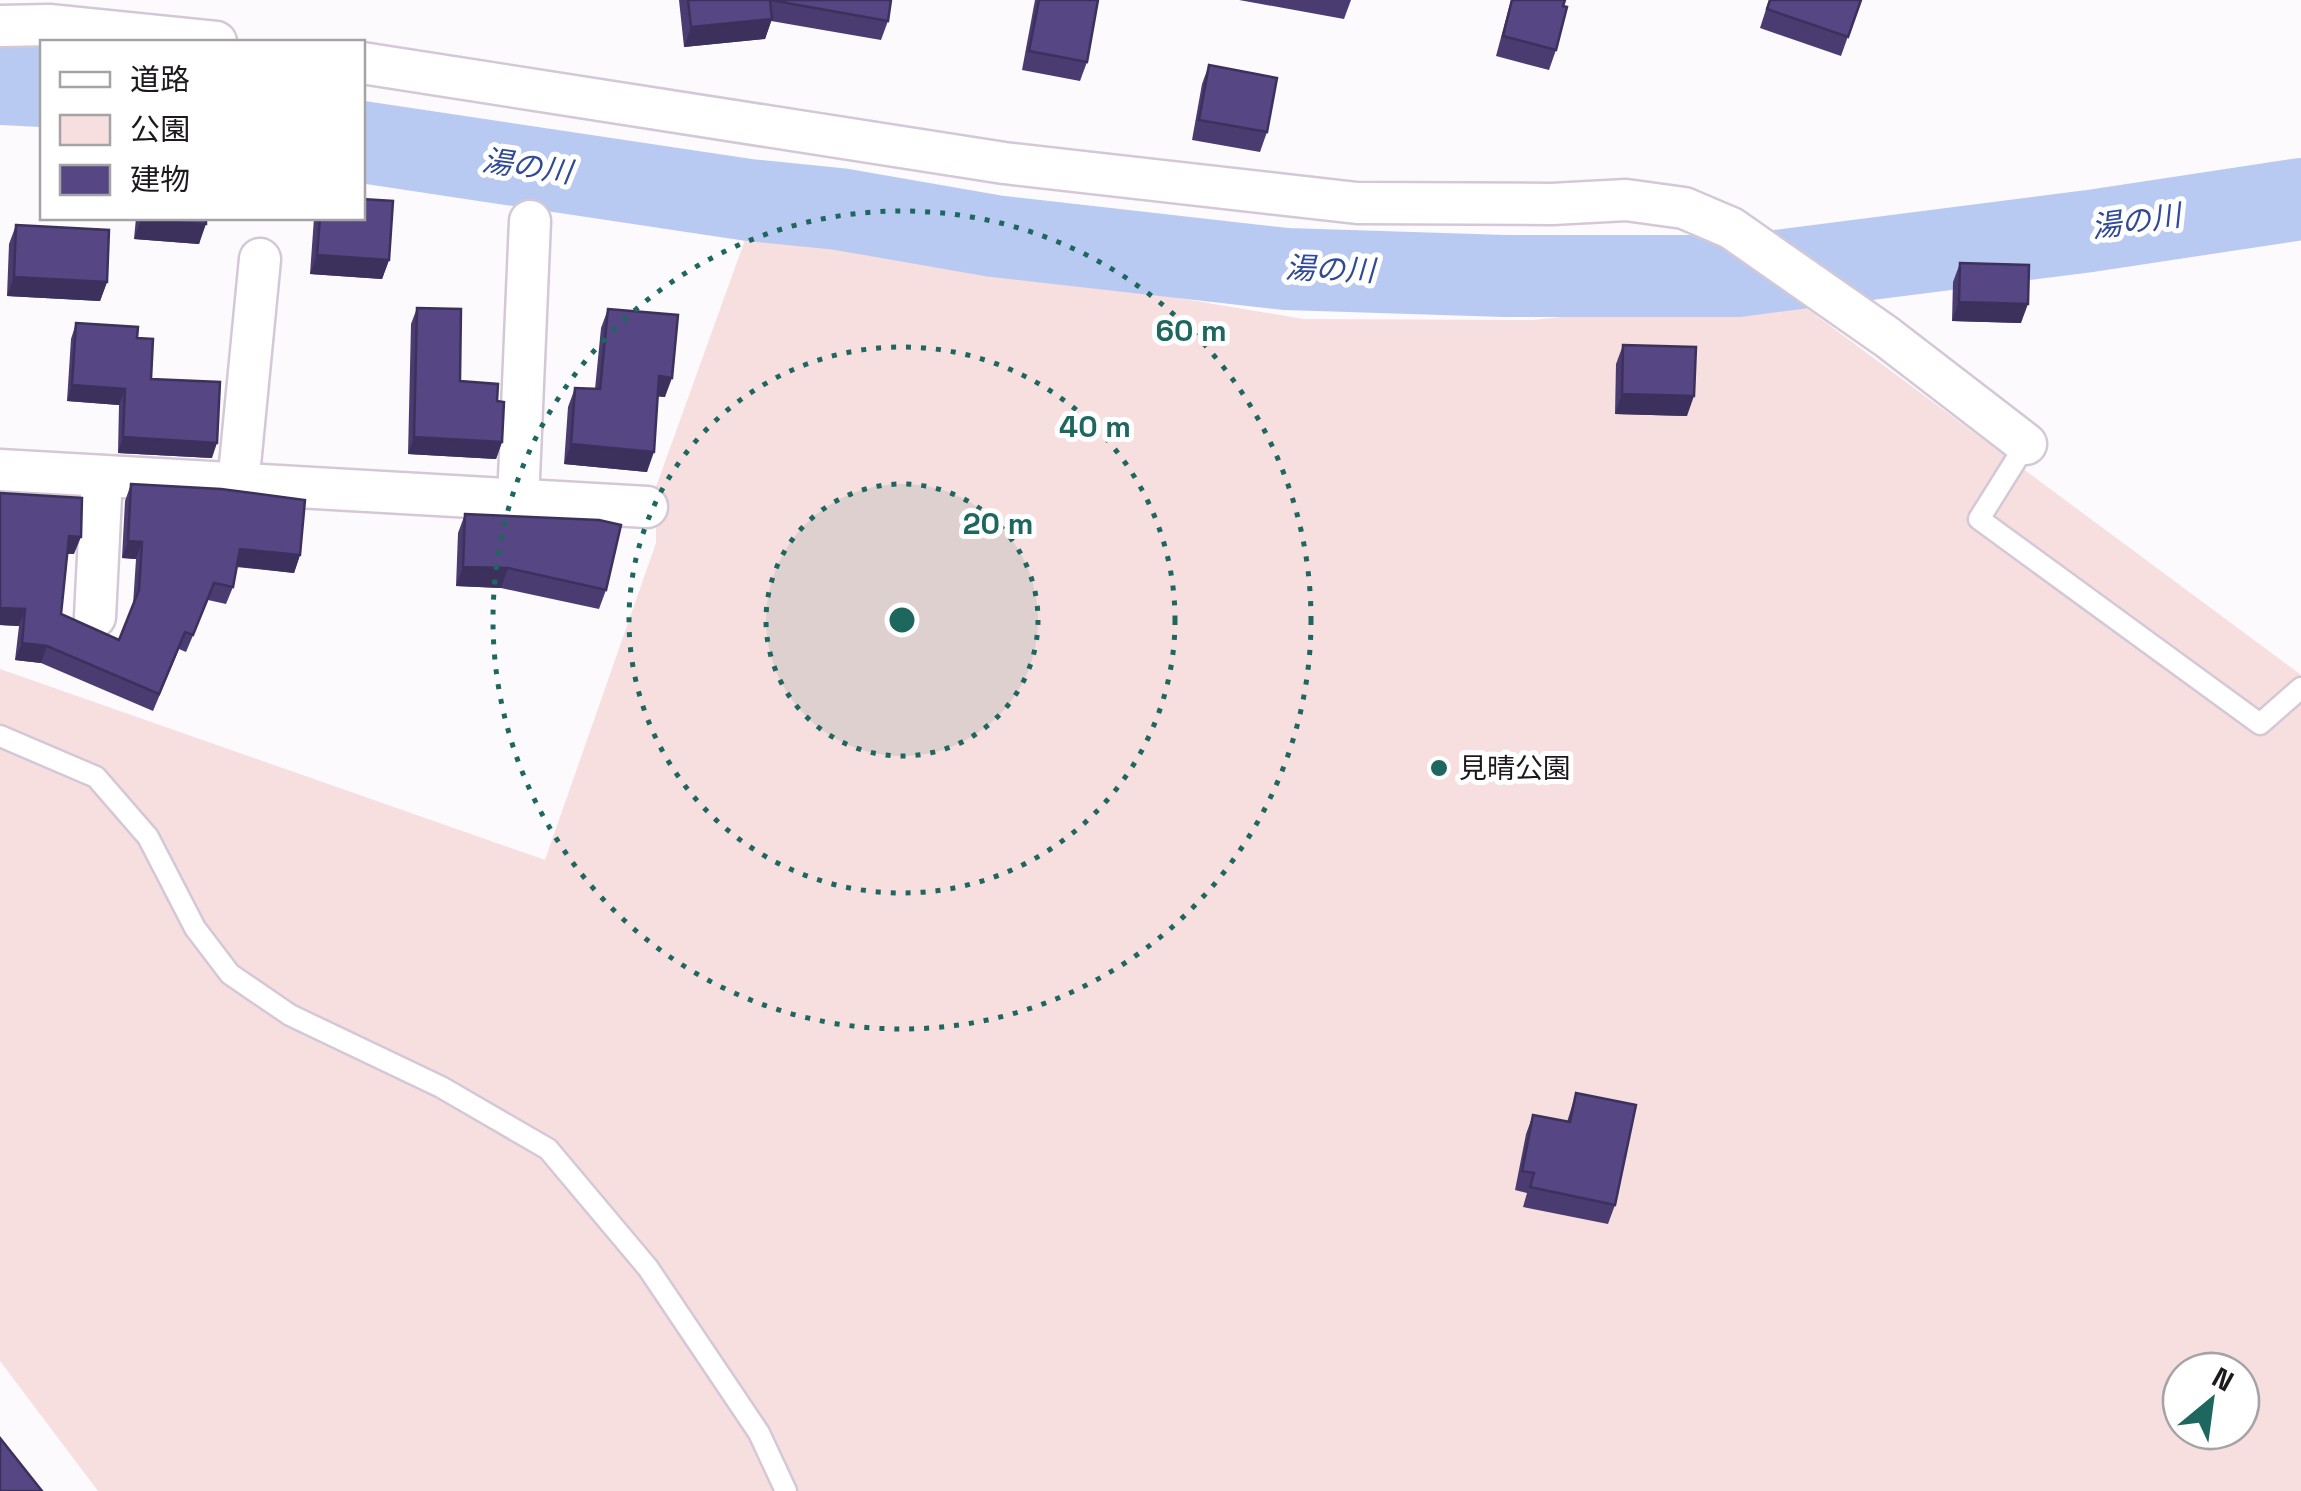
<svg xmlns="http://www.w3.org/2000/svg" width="2301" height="1491" font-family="'Space Grotesk','Noto Sans JP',sans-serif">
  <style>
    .park { fill: #f7dedf; fill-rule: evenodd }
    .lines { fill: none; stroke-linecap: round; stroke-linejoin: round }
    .river { stroke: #b9caf2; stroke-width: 82 }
    .service-casing { stroke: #d4c8d7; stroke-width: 25 }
    .minor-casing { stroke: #d4c8d7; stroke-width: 45 }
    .service { stroke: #fff; stroke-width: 20 }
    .minor { stroke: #fff; stroke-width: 40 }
    .wall { fill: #4a3c71 }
    .shaded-wall { fill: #3c315c }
    .building { fill: #564683; stroke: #3c315c; stroke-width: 2.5 }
    .ring { fill: none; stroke: #1d675f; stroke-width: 5; stroke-dasharray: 5 10 }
    .poi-dot { fill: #1d675f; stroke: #fff; stroke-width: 4 }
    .labels { text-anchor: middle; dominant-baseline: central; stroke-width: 10; stroke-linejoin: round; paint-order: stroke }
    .poi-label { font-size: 28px; fill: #1d191e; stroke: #fff; text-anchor: start }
    .water-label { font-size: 30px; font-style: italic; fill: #304a96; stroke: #fff }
    .centre { fill: #1d675f; stroke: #fff; stroke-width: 5 }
    .ring-label { font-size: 30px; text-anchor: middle; font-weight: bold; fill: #1d675f; stroke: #fff; stroke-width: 10; stroke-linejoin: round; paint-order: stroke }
  </style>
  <rect width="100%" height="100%" fill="#fdfafe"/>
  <path class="park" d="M750,226l554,93 229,1 253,-27 515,382v816h-2203l-98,-130v-692l545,191 111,-317v-56zM2181,1371h60v60h-60z"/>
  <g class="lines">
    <g class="river">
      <path d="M0,84l42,2"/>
      <path d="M362,142l387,58 90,9 155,27 292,33 219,7h232l353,-45 211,-32"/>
    </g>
    <defs>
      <g id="service">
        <path d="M2026,444l-47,75 281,205 41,-36"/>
        <path d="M0,736l96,41 52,60 47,91 35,46 60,41 151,72 107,62 100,119 111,165 27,58"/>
      </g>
      <g id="minor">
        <path d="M0,26l49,-1 167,17"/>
        <path d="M362,63l642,100 353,40 195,1 74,-4 58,8 47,20 156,109 139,107"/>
        <path d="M0,470l647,37"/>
        <path d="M238,485l22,-226"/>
        <path d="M518,501l12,-280"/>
        <path d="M95,617l7,-141"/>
      </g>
    </defs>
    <use href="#service" class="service-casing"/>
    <use href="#minor" class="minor-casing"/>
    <use href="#service" class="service"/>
    <use href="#minor" class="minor"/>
  </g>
  <g class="wall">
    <path d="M679,0h212l-3,21 -7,19 -110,-19 -6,18 -81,8z"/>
    <path d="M1035,0h63l-11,62 -7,19 -58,-11z"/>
    <path d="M1239,0h112l-7,19z"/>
    <path d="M1511,0l45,50 -7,20 -53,-14z"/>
    <path d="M1769,0h92l-20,56 -81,-28z"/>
    <path d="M1209,65l58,67 -7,20 -68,-12 10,-56z"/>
    <path d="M136,218h70l-7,26 -65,-5z"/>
    <path d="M314,218h48l27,42 -7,19 -72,-5z"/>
    <path d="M16,225l91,57 -7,19 -93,-5 2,-52z"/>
    <path d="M1960,263l61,60 -69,-2 1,-39z"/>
    <path d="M417,308l43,73 37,20 5,41 -6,17 -88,-5 3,-130z"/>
    <path d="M608,309l57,88 -7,-1 -11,76 -83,-8 4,-57 7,-19 20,1 6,-61z"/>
    <path d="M76,323l61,15 14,41 61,79 -94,-5 1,-48 -52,-4 4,-62z"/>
    <path d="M1623,345l64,71 -72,-2 1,-50z"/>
    <path d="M131,484l169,71 -6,18 -58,-6 -3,20 -7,17 -18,-4 -22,52 -7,-3 -26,62 -112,-48 -26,-3 4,-34 -19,-1v-132l74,61h-7l-6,60 58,26 14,-35 3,-46 -14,-1 3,-57z"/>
    <path d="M465,514l141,76 -7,19 -98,-21 -45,-2 2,-53z"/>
    <path d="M1576,1093l39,112 -7,19 -85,-17 4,-14 -12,-3 11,-56 7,-19 34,7z"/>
  </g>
  <g class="shaded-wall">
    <path d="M772,19l-7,20 -81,8 7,-20z"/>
    <path d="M141,220l65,4 -7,20 -65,-5z"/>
    <path d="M317,255l72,5 -7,19 -72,-5z"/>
    <path d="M14,277l93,5 -7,19 -93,-5z"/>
    <path d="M1959,302l69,2 -7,19 -69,-2z"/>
    <path d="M659,376l13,2 -7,19 -13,-1z"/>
    <path d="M72,385l53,4 -6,16 -52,-4z"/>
    <path d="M1622,394l72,2 -7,20 -72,-2z"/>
    <path d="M123,437l94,6 -5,15 -94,-5z"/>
    <path d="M414,437l88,5 -6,17 -88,-5z"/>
    <path d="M571,444l83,8 -7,20 -83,-8z"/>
    <path d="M69,536l12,1 -7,17 -11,-1z"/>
    <path d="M128,541l14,1 -6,17 -14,-1z"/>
    <path d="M240,549l60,6 -6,18 -60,-7z"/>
    <path d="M463,567l45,1 -7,20 -45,-2z"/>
    <path d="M0,608l25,1 -6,17 -19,-1z"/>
    <path d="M22,643l25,3 -6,17 -26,-3z"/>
  </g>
  <g class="building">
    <path d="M688,0h82l2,19 -81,8z"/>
    <path d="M770,0h121l-3,21z"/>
    <path d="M1039,0h59l-11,62 -58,-11z"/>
    <path d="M1512,0h53l-2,6 4,1 -11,43 -53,-14z"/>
    <path d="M1770,0h91l-13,37 -81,-28z"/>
    <path d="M1209,65l68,13 -10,54 -68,-12z"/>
    <path d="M362,199l31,2 -4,59 -72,-5 3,-37h42z"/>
    <path d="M142,218h64v6l-65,-4z"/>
    <path d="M16,225l93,5 -2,52 -93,-5z"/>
    <path d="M1960,263l69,2 -1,39 -69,-2z"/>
    <path d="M417,308l44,1 -1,72 38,3 -1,17 7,1 -2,40 -88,-5z"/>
    <path d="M608,309l70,6 -6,63 -13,-2 -5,76 -83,-8 4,-56 25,1z"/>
    <path d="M76,323l62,4 -1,11 16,1 -2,40 69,3 -3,61 -94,-6 2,-48 -53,-4z"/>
    <path d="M1623,345l73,2 -2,49 -72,-2z"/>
    <path d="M131,484l90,5 84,11 -5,55 -60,-6 -7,38 -19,-4 -21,52 -8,-3 -26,62 -112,-48 -25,-3 3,-34 -25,-1v-115l82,5 -1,39 -12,-1 -8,78 58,26 20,-50 3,-48 -14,-1z"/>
    <path d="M465,514l134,6 22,5 -15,65 -98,-22 -45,-1z"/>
    <path d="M1576,1093l60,12 -21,100 -85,-18 4,-14 -12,-2 11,-56 37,7z"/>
    <path d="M0,1438l42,53h-42z"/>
  </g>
  <circle cx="902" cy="620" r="136" fill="#1d675f" fill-opacity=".12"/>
  <g class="ring">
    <circle cx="902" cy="620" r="136"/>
    <circle cx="902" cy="620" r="273"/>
    <circle cx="902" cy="620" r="409"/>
  </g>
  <circle class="poi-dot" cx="1439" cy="768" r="10"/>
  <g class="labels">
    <g class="poi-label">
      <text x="1459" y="768">見晴公園</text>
    </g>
    <g class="water-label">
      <text transform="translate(527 166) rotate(8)">湯の川</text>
      <text transform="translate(2136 221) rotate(-8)">湯の川</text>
      <text transform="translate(1330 269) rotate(2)">湯の川</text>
    </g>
  </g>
  <circle cx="902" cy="620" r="15" class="centre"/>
  <g class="ring-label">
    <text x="1191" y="341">60 m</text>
    <text x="1095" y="437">40 m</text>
    <text x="998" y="534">20 m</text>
  </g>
  <rect x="40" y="40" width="325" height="180" fill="#ffffff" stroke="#a5a3a5" stroke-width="2.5"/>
  <rect x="60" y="72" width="50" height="15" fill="#ffffff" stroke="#a5a3a5" stroke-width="2.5"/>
  <text x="130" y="90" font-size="30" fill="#1d191e">道路</text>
  <rect x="60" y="115" width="50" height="30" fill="#f7dedf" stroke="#a5a3a5" stroke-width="2.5"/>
  <text x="130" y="140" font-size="30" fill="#1d191e">公園</text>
  <rect x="60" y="165" width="50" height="30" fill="#564683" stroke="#a5a3a5" stroke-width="2.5"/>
  <text x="130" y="190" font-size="30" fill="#1d191e">建物</text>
  <g transform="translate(2211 1401) rotate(29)"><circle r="48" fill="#ffffff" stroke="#a5a3a5" stroke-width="2.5"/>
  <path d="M0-8L18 38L0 25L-18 38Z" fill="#1d675f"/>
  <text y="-15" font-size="28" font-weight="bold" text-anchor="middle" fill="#1d191e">N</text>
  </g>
</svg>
